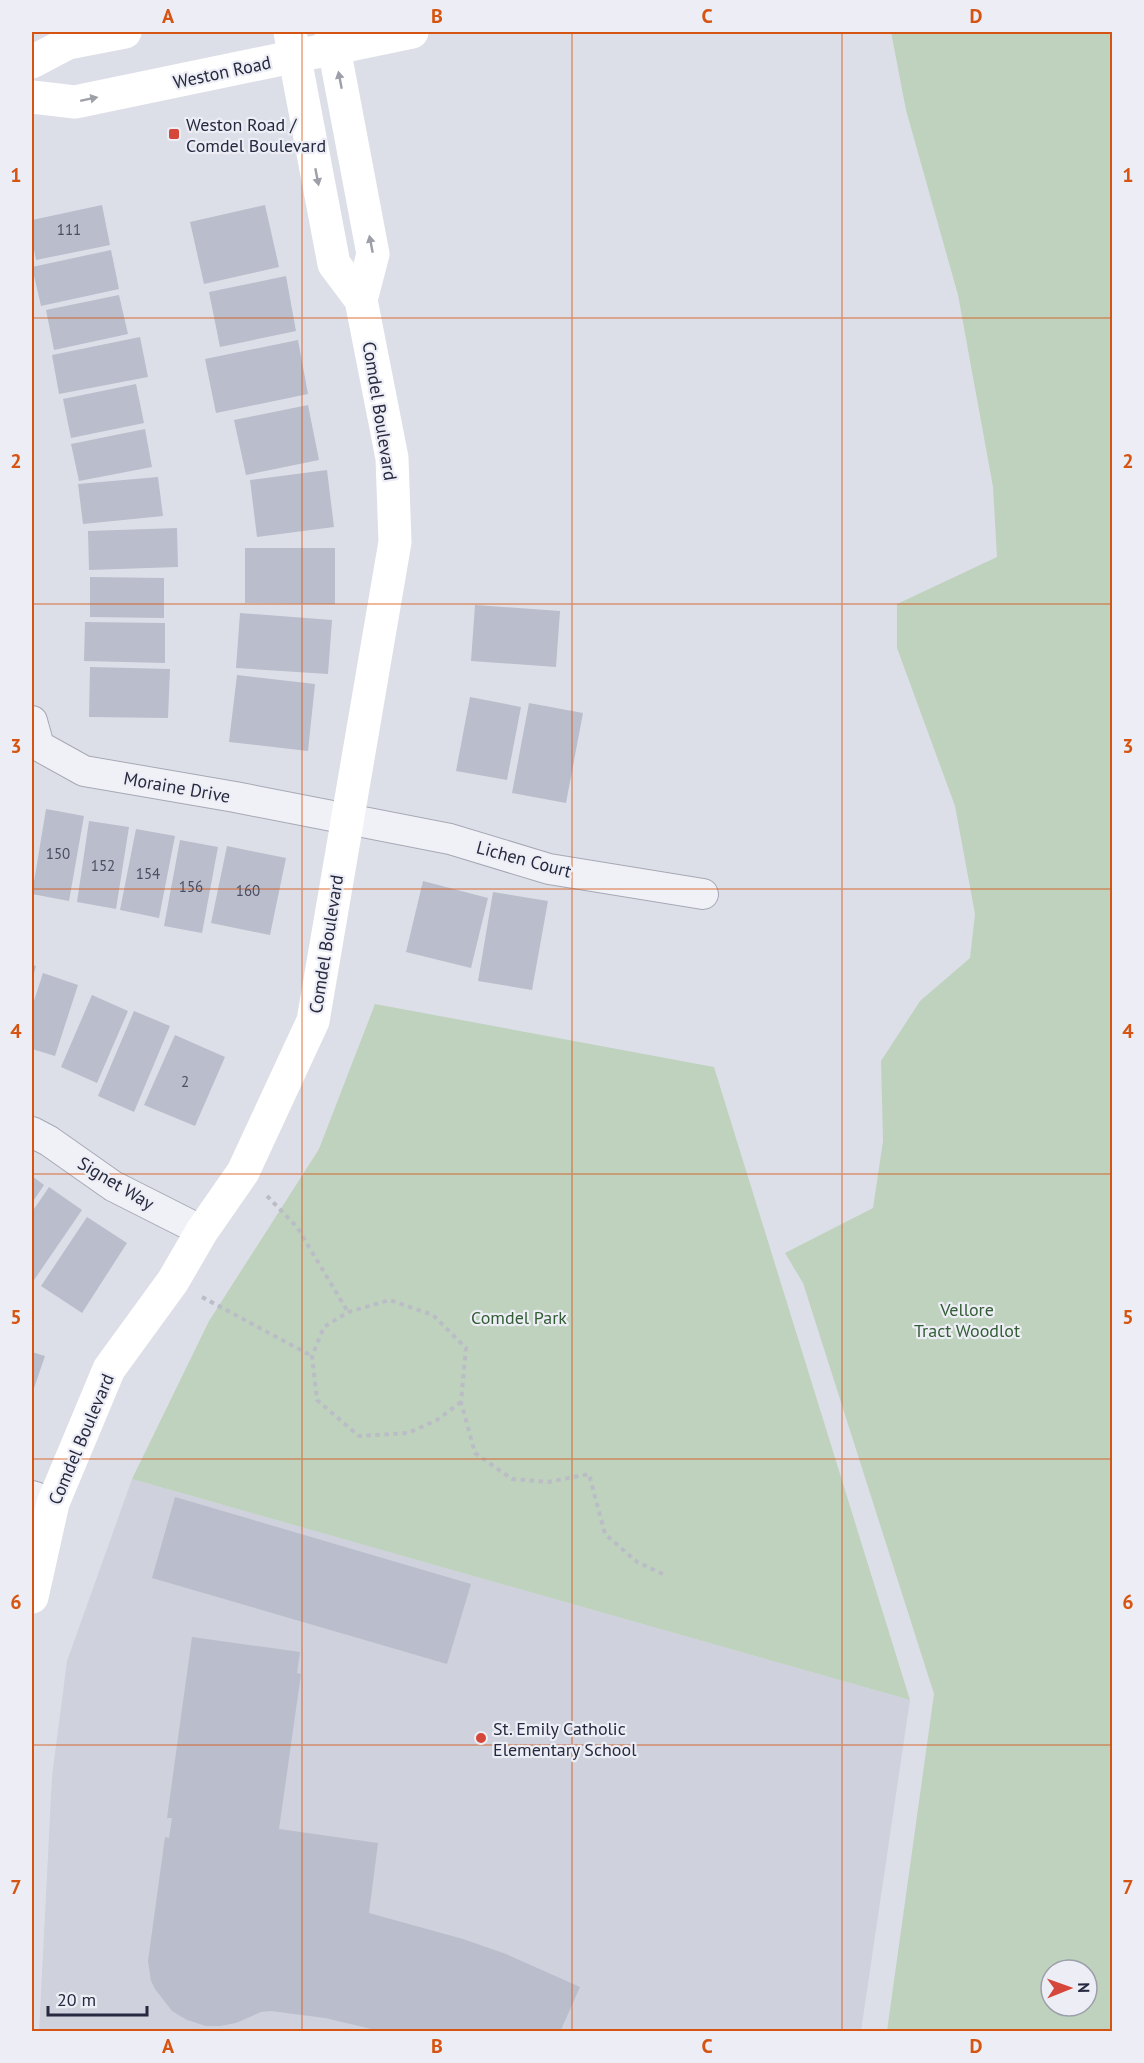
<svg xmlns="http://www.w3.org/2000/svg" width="1144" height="2063" font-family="'PT Sans',sans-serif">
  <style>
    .built { fill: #cfd1dd }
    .green { fill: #bed2be; fill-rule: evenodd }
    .building { fill: #babdcb }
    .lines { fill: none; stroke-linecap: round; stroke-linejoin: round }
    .street-casing { stroke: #a6a8b5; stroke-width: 32 }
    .path { stroke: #bbbdc6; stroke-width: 4; stroke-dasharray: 4.5 4.5; stroke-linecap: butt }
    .street { stroke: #f0f1f6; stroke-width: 30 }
    .secondary { stroke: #fff; stroke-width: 33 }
    .oneway { fill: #9d9fa9 }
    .grid { fill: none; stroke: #d55411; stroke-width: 1.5; stroke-opacity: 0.55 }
    .poi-dot { fill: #d5473a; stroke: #edeef5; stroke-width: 2 }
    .labels { text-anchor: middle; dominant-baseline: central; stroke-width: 4.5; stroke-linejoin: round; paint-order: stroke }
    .number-label { font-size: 15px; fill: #4b4e62 }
    .street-label { font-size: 18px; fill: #26293f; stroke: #edeef5 }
    .poi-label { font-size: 18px; fill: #26293f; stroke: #edeef5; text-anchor: start }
    .park-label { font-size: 18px; fill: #325c34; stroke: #edeef5 }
    .neatline { fill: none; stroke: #d55411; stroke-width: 2 }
    .grid-label { font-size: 20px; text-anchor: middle; font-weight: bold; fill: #d55411 }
  </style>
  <rect width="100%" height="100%" fill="#dddfe8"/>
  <path class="built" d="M132,1479l778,221 -49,331 -822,1 13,-256 15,-115z"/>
  <g class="green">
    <path d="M891,32h221v1999h-225l47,-337 -131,-411 -18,-30 88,-45 10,-67 -2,-80 39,-60 50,-43 5,-44 -20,-108 -58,-158v-44l100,-47 -4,-70 -35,-192 -52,-185zM1051,1970h36v36h-36z"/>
    <path d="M375,1004l339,63 196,633 -778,-221 77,-158 110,-172z"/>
  </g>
  <g class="building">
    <path d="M102,205l8,40 -74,15 -4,-21v-19z"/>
    <path d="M265,205l14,62 -75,17 -14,-62z"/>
    <path d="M111,250l8,39 -78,17 -9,-39z"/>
    <path d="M286,276l10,55 -76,16 -11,-55z"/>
    <path d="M119,295l9,39 -74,16 -8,-40z"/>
    <path d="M140,337l8,40 -89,17 -7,-39z"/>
    <path d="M298,340l10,54 -92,19 -11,-54z"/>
    <path d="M136,384l8,39 -73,15 -8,-39z"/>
    <path d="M308,405l11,55 -73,15 -12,-55z"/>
    <path d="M145,429l7,38 -73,14 -8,-37z"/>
    <path d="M327,470l7,57 -77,10 -7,-57z"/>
    <path d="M158,477l5,39 -80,8 -5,-40z"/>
    <path d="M177,528l1,39 -89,3 -1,-39z"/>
    <path d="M245,548h90v56l-90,-1z"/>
    <path d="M90,577l74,1v40l-74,-1z"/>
    <path d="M475,605l85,6 -4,56 -85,-6z"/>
    <path d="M240,613l92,7 -4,54 -92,-6z"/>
    <path d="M85,622l80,1v40l-81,-2z"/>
    <path d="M90,667l80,2 -2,49 -79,-1z"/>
    <path d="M237,675l78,9 -7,67 -79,-9z"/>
    <path d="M470,697l51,10 -14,73 -51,-9z"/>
    <path d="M529,703l54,10 -17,90 -54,-10z"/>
    <path d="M46,809l38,7 -15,85 -37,-7z"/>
    <path d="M89,821l40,6 -13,82 -39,-7z"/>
    <path d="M136,829l39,7 -16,82 -39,-8z"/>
    <path d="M180,840l38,7 -16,86 -38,-7z"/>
    <path d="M227,846l59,12 -16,77 -59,-12z"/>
    <path d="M423,881l65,17 -17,70 -65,-16z"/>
    <path d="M493,892l55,9 -16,89 -54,-9z"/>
    <path d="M32,965l4,1 -4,15z"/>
    <path d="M43,973l35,12 -23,71 -23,-7v-42z"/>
    <path d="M92,995l36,16 -31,72 -36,-16z"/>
    <path d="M134,1011l36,15 -36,86 -36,-16z"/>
    <path d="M175,1035l50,22 -30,69 -51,-21z"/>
    <path d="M32,1176l12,9 -12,18z"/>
    <path d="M49,1187l33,23 -50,73v-71z"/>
    <path d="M87,1217l40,26 -45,70 -41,-27z"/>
    <path d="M32,1352l13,4 -13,38z"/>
    <path d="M175,1497l296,87 -24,80 -295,-86z"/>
    <path d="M192,1637l108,15 -3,21 4,1 -22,155 99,14 -9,70 94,26 43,15 74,33 -20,45h-176l-59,-14 -54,-7 -10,1 -25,11 -16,3h-14l-19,-6 -15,-9 -17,-22 -4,-8 -3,-20 17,-124 4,1 3,-20h-5z"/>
  </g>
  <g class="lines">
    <defs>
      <g id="street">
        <path d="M32,721l7,25 45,25 151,26 215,42 99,30 154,25"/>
        <path d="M32,1132l17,9 64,45 89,45"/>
        <path d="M32,1496l21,7"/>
      </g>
    </defs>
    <use href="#street" class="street-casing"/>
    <g class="path">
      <path d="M267,1196l30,31 51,85"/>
      <path d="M202,1297l110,59"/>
      <path d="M461,1402l-24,18 -29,13 -49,3 -42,-36 -5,-44 12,-29 24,-15 42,-12 43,15 33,33 -5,54 14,51 37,26 36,3 41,-8 16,60 32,28 26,12"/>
    </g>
    <use href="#street" class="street"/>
    <g class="secondary">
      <path d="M331,32l42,222 -12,46"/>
      <path d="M32,62l36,-19 57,-11"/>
      <path d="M32,97l43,5 337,-70"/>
      <path d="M32,1597l21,-94 56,-134 64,-88 29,-50 41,-59 70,-151 82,-479 -3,-84 -31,-158 -27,-36 -44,-232"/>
    </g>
  </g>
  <defs><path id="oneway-solid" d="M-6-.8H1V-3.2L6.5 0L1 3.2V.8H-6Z" transform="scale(1.5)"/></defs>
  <g class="oneway">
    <use href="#oneway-solid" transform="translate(340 80) rotate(-101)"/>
    <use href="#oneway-solid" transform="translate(89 99) rotate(-12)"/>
    <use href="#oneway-solid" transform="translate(317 177) rotate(79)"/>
    <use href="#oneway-solid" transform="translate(371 244) rotate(-101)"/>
  </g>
  <path class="grid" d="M302,32v2000M572,32v2000M842,32v2000M32,318h1080M32,604h1080M32,889h1080M32,1174h1080M32,1459h1080M32,1745h1080"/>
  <g class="poi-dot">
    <rect x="168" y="128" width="12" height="12" rx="3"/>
    <circle cx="481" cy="1738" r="6"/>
  </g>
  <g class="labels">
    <g class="number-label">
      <text x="69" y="229">111</text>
      <text x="58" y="853">150</text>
      <text x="103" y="865">152</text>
      <text x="148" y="873">154</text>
      <text x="191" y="886">156</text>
      <text x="248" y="890">160</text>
      <text x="185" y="1081">2</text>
    </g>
    <g class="street-label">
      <text transform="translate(222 72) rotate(-12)">Weston Road</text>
      <text transform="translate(380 411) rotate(81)">Comdel Boulevard</text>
      <text transform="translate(177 787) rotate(10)">Moraine Drive</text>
      <text transform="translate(524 859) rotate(15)">Lichen Court</text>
      <text transform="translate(326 944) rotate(-81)">Comdel Boulevard</text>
      <text transform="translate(116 1183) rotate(31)">Signet Way</text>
      <text transform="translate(81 1439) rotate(-67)">Comdel Boulevard</text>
    </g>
    <g class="poi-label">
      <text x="186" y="124">Weston Road /<tspan x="186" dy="21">Comdel Boulevard</tspan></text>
      <text x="493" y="1728">St. Emily Catholic<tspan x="493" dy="21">Elementary School</tspan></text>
    </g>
    <g class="park-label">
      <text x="967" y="1309">Vellore<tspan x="967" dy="21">Tract Woodlot</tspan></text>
      <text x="519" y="1317">Comdel Park</text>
    </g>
  </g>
  <rect width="1144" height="2063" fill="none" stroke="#edeef5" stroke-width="66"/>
  <g transform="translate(1069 1988) rotate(89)"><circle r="28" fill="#edeef5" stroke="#9d9fac" stroke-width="1.5"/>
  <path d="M0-4.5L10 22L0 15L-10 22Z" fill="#d5473a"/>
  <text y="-9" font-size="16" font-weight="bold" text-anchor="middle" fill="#26293f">N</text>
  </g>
  <path d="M48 2006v9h99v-9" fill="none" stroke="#26293f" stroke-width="3"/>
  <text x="57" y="2006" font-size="18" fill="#26293f" stroke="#edeef5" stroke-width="4.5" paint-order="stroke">20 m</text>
  <rect x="33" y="33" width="1078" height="1997" class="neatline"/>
  <g class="grid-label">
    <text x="168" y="23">A</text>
    <text x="437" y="23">B</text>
    <text x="707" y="23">C</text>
    <text x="976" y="23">D</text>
    <text x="16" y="182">1</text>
    <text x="1128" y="182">1</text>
    <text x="16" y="468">2</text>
    <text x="1128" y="468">2</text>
    <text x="16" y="753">3</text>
    <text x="1128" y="753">3</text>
    <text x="16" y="1038">4</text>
    <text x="1128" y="1038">4</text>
    <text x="16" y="1324">5</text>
    <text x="1128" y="1324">5</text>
    <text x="16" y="1609">6</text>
    <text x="1128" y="1609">6</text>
    <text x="16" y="1894">7</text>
    <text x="1128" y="1894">7</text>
    <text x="168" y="2053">A</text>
    <text x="437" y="2053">B</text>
    <text x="707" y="2053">C</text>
    <text x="976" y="2053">D</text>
  </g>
</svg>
